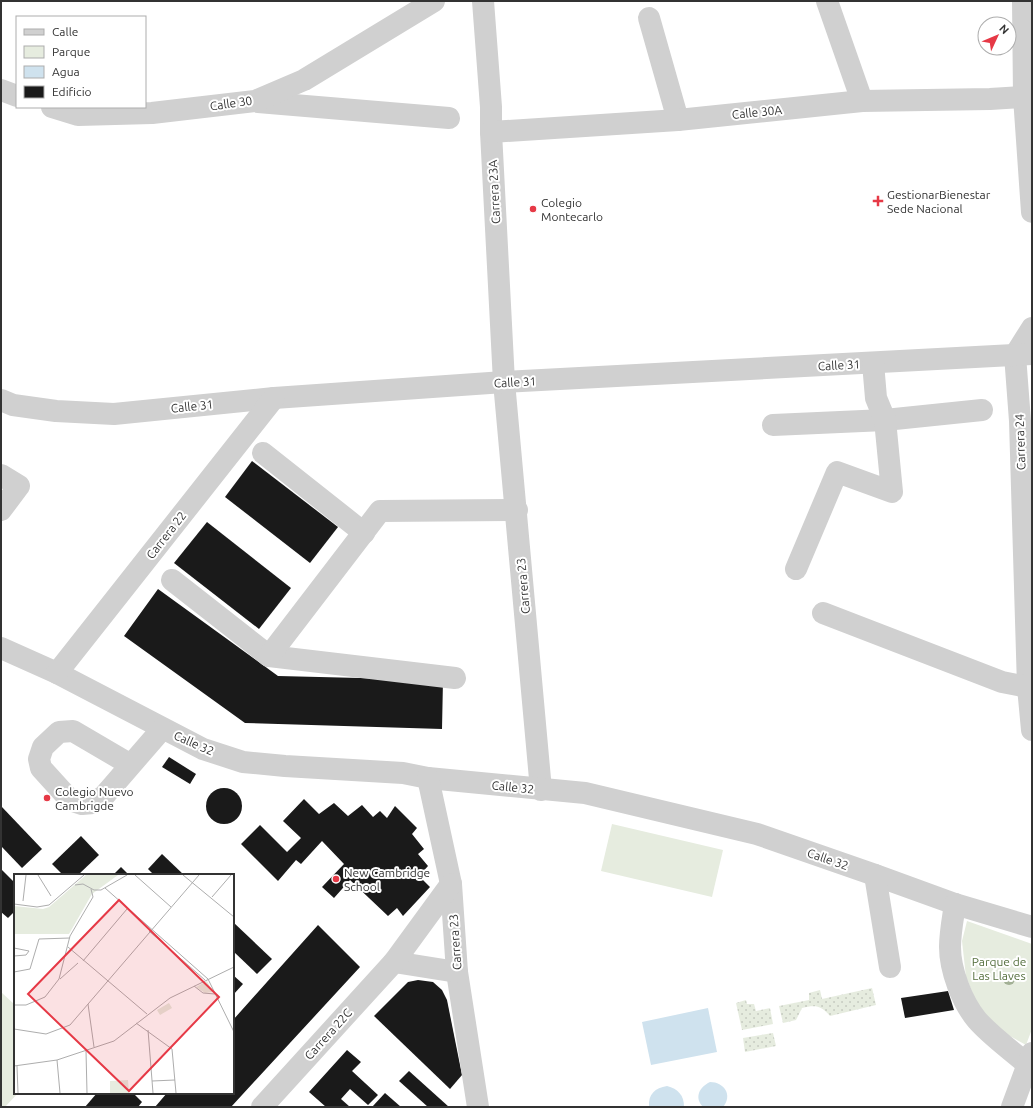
<svg xmlns="http://www.w3.org/2000/svg" width="1033" height="1108" font-family="Ubuntu,sans-serif">
  <style>
    .grass { fill: url(#grass-dots) }
    .park { fill: #e6ecdf }
    .water { fill: #cfe2ee }
    .building { fill: #1a1a1a }
    .lines { fill: none; stroke-linecap: round; stroke-linejoin: round }
    .minor { stroke: #d0d0d0; stroke-width: 22 }
    .tree { fill: #a2b095 }
    .poi-dot { fill: #e63946; stroke: #fff; stroke-width: 1.5 }
    .labels { text-anchor: middle; dominant-baseline: central; stroke-width: 4; stroke-linejoin: round; paint-order: stroke }
    .street-label { font-size: 12px; fill: #333; stroke: #fff }
    .poi-label { font-size: 12px; fill: #333; stroke: #fff; text-anchor: start }
    .park-label { font-size: 12px; fill: #56703f; stroke: #fff }
    .inset-road { fill: none; stroke: #adadad; stroke-width: 1 }
    .view { fill: #e63946; fill-opacity: 0.15; stroke: #e63946; stroke-width: 2 }
    .inset-edge { fill: none; stroke: #333; stroke-width: 2 }
  </style>
  <defs>
    <pattern id="grass-dots" width="8" height="8" patternUnits="userSpaceOnUse"><rect width="8" height="8" fill="#e6ecdf"/><path d="M2 2h.1M6 6h.1" fill="none" stroke="#c6cbc0" stroke-width="1.8" stroke-linecap="round"/></pattern>
  </defs>
  <rect width="100%" height="100%" fill="#fff"/>
  <g class="grass">
    <path d="M872,988l4,17 -46,11c-9,-11 -15,-11 -28,-8l-6,12 -13,3 -4,-17 30,-6v-7l11,-3 2,9z"/>
    <path d="M746,1000l1,4h7l2,7 14,-3 3,16 -31,6 -6,-27z"/>
    <path d="M773,1033l3,13 -31,6 -2,-14z"/>
  </g>
  <g class="park">
    <path d="M612,824l111,26 -11,47 -111,-26z"/>
    <path d="M967,921l65,23v85l-6,16 -27,-15 -21,-24 -12,-29 -4,-36z"/>
    <path d="M1,992l14,13v88h3l-13,14h-4z"/>
  </g>
  <g class="water">
    <path d="M708,1008l9,44 -66,13 -9,-43z"/>
    <path d="M710,1082c14,0 23,13 13,25h-20c-9,-9 -4,-20 7,-25z"/>
    <path d="M667,1086c11,3 17,9 17,21h-35c-1,-13 6,-19 18,-21z"/>
  </g>
  <g class="building">
    <path d="M252,461l86,66 -28,36 -85,-66z"/>
    <path d="M207,522l84,66 -32,41 -85,-66z"/>
    <path d="M158,589l120,87 165,4 -1,49 -197,-6 -121,-87z"/>
    <path d="M169,757l27,17 -6,10 -28,-17z"/>
    <circle cx="224" cy="806" r="18"/>
    <path d="M304,799l15,15 15,-11 14,13 14,-11 11,12 7,-6 7,7 8,-12 22,22 -5,6 12,15 -6,5 10,12 -9,10 11,11 -27,29 -6,-8 -9,8 -38,-36 -16,18 -12,-11 22,-23 -22,-23 -21,23 -5,-4 -18,21 -37,-37 19,-19 27,27 14,-14 -18,-17z"/>
    <path d="M1,806l41,43 -20,19 -21,-22z"/>
    <path d="M81,836l18,19 -21,20h-15l-11,-11z"/>
    <path d="M162,854l22,21h-30l-6,-6z"/>
    <path d="M121,867l8,8h-16z"/>
    <path d="M1,869l14,14v28l-7,7 -7,-6z"/>
    <path d="M233,922l39,37 -15,15 -24,-23z"/>
    <path d="M318,925l42,42 -129,140h-76l12,-14h66v-73z"/>
    <path d="M233,975l10,9 -10,11z"/>
    <path d="M418,980l15,2 9,8 5,10 15,75 -12,14 -76,-73 34,-34z"/>
    <path d="M948,991l6,19 -49,8 -4,-20z"/>
    <path d="M347,1050l14,12 -9,9 26,24 -10,10 -18,-16 -9,10 9,8h-24l-17,-15z"/>
    <path d="M409,1071l40,36h-21l-29,-26z"/>
    <path d="M97,1093h36l9,9 -4,5h-53z"/>
    <path d="M385,1093l16,14h-29z"/>
  </g>
  <g class="lines">
    <g class="minor">
      <path d="M483,1l8,106v25l13,250 37,408"/>
      <path d="M827,1l35,100"/>
      <path d="M1023,1l1,96 8,115"/>
      <path d="M649,18l29,102"/>
      <path d="M1,90l16,6"/>
      <path d="M258,102l191,16"/>
      <path d="M52,107l26,8 74,-2 103,-12 49,-21 130,-79"/>
      <path d="M491,132l187,-12 184,-19 128,-2 34,-2"/>
      <path d="M1032,328l-17,27 5,66 8,266 4,43"/>
      <path d="M1,400l12,5 43,6 58,3 160,-16 230,-16 528,-28"/>
      <path d="M773,425l112,-5 97,-10"/>
      <path d="M263,453l101,80"/>
      <path d="M1,475l18,11 -18,24"/>
      <path d="M796,569l41,-97 55,20 -7,-72 -9,-22 -3,-35"/>
      <path d="M172,580l97,76 186,22"/>
      <path d="M823,613l179,69 26,5"/>
      <path d="M1,648l56,25 146,76 40,13 42,4 118,7 25,5 157,15 172,41 118,41 80,29 77,23"/>
      <path d="M269,656l111,-145 137,-1"/>
      <path d="M57,673l217,-275"/>
      <path d="M131,765l-58,-34 -14,1 -16,15 -4,12 2,9 29,32 12,4 11,-1 11,-7 58,-67"/>
      <path d="M428,778l23,106 6,88 21,135"/>
      <path d="M875,875l15,92"/>
      <path d="M955,904c-2,14 -5,29 -5,43 0,23 12,55 27,73 15,17 34,30 51,45"/>
      <path d="M394,962l63,10"/>
      <path d="M262,1107l132,-145 57,-78"/>
      <path d="M1012,1107l20,-54"/>
    </g>
  </g>
  <circle class="tree" cx="1009" cy="979" r="6"/>
  <g class="poi-dot">
    <path d="M876 195h4v4h4v4h-4v4h-4v-4h-4v-4h4z"/>
    <circle cx="533" cy="209" r="4"/>
    <circle cx="47" cy="798" r="4"/>
    <circle cx="336" cy="879" r="4"/>
  </g>
  <g class="labels">
    <g class="street-label">
      <text transform="translate(231 103) rotate(-8)">Calle 30</text>
      <text transform="translate(757 112) rotate(-6)">Calle 30A</text>
      <text transform="translate(494 192) rotate(-93)">Carrera 23A</text>
      <text transform="translate(839 365) rotate(-3)">Calle 31</text>
      <text transform="translate(515 382) rotate(-3)">Calle 31</text>
      <text transform="translate(192 406) rotate(-6)">Calle 31</text>
      <text transform="translate(1020 442) rotate(-92)">Carrera 24</text>
      <text transform="translate(166 535) rotate(-52)">Carrera 22</text>
      <text transform="translate(523 586) rotate(-95)">Carrera 23</text>
      <text transform="translate(194 743) rotate(24)">Calle 32</text>
      <text transform="translate(513 787) rotate(6)">Calle 32</text>
      <text transform="translate(828 859) rotate(19)">Calle 32</text>
      <text transform="translate(455 942) rotate(-94)">Carrera 23</text>
      <text transform="translate(328 1034) rotate(-48)">Carrera 22C</text>
    </g>
    <g class="poi-label">
      <text x="887" y="194">GestionarBienestar<tspan x="887" dy="14">Sede Nacional</tspan></text>
      <text x="541" y="202">Colegio<tspan x="541" dy="14">Montecarlo</tspan></text>
      <text x="55" y="791">Colegio Nuevo<tspan x="55" dy="14">Cambrigde</tspan></text>
      <text x="344" y="872">New Cambridge<tspan x="344" dy="14">School</tspan></text>
    </g>
    <g class="park-label">
      <text x="999" y="961">Parque de<tspan x="999" dy="14">Las Llaves</tspan></text>
    </g>
  </g>
  <g transform="translate(14 874)">
    <rect width="220" height="220" fill="#fff"/>
    <path d="M72,1h32l-26,19 -23,40h-55v-28l29,3 6,-2zM193,107l6,11 -8,1 -9,-6zM155,129l3,5 -12,7 -3,-5zM114,206l1,13h-19v-12z" fill="#e6ecdf"/>
    <path class="inset-road" d="M24,1l13,21M121,1l36,32M169,1l51,42M61,11l8,-1 11,6h7l26,-15M91,14l103,91 26,53M198,23l19,-22M9,27l3,-26M0,30l23,3 12,-2 35,-30M135,57l56,49M54,73l79,67M0,74l15,3 -3,4 -12,1M69,87l44,-52M0,98l16,-3 9,-30 31,-1M46,105l18,-16M180,112l9,7 12,1M74,130l6,43M0,131h12l19,-8 14,-18 11,-43 23,-39 -2,-8M122,149l36,26 4,44M0,155l32,5 24,-9 129,-150M134,156l5,63M72,177l1,42M43,186l3,33M0,192l43,-6 57,-19 56,-43 64,-31M3,192l1,27M138,207l23,-1"/>
    <path class="view" d="M105,26l100,97 -90,94 -101,-97z"/>
    <rect width="220" height="220" class="inset-edge"/>
  </g>
  <rect width="1033" height="1108" fill="none" stroke="#333333" stroke-width="4"/>
  <rect x="16" y="16" width="130" height="92" fill="#ffffff" stroke="#adadad"/>
  <rect x="24" y="29" width="20" height="6" fill="#d0d0d0" stroke="#adadad"/>
  <text x="52" y="36" font-size="12" fill="#333333">Calle</text>
  <rect x="24" y="46" width="20" height="12" fill="#e6ecdf" stroke="#adadad"/>
  <text x="52" y="56" font-size="12" fill="#333333">Parque</text>
  <rect x="24" y="66" width="20" height="12" fill="#cfe2ee" stroke="#adadad"/>
  <text x="52" y="76" font-size="12" fill="#333333">Agua</text>
  <rect x="24" y="86" width="20" height="12" fill="#1a1a1a" stroke="#adadad"/>
  <text x="52" y="96" font-size="12" fill="#333333">Edificio</text>
  <g transform="translate(997 36) rotate(46)"><circle r="19" fill="#ffffff" stroke="#adadad"/>
  <path d="M0-3L7 15L0 10L-7 15Z" fill="#e63946"/>
  <text y="-6" font-size="11" font-weight="bold" text-anchor="middle" fill="#333333">N</text>
  </g>
</svg>
